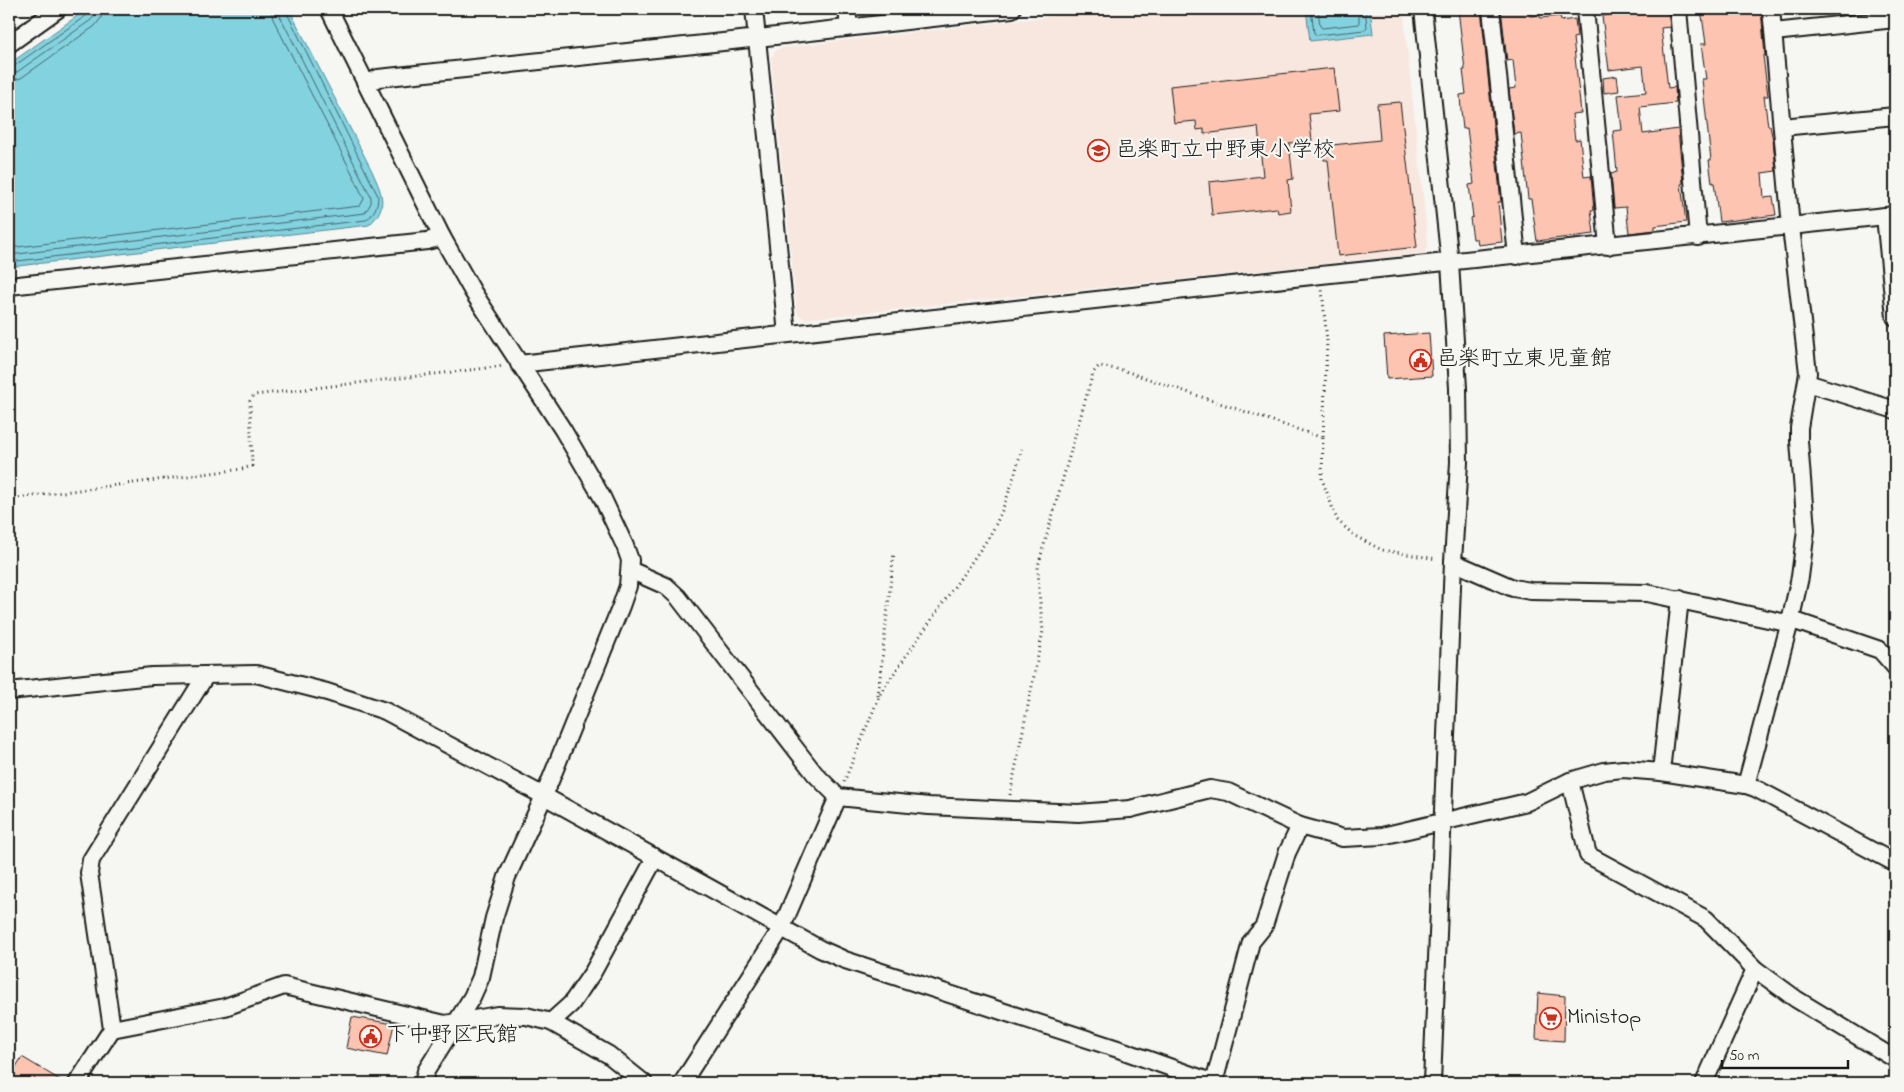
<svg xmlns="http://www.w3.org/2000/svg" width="1904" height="1092" font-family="'Indie Flower','Klee One',sans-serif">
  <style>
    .built { fill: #f8e7de }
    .water { fill: #83d2e0; stroke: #5a8992 }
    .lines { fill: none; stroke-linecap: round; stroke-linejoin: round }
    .shore { stroke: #45656a; stroke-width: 1 }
    .building { fill: #fcc4b1; stroke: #1c1c1c }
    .minor-casing { stroke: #1c1c1c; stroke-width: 20 }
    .path { stroke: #1c1c1c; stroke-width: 3; stroke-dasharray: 1 4; stroke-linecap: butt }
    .minor { stroke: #f6f6f2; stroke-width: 16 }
    .labels { text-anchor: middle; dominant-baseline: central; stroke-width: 4.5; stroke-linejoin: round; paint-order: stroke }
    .poi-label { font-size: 22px; fill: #1c1c1c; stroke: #f6f6f2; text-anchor: start }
  </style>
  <rect width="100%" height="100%" fill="#f6f6f2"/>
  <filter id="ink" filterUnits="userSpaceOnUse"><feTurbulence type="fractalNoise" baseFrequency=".02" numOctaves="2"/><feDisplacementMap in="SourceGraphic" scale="10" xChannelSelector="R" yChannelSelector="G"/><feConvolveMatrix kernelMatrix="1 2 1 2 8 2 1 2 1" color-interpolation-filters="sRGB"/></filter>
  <g filter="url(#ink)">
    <path class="built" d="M1114,9h289l25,235 -3,9 -620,66 -8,-6 -26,-255 5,-8 4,-2z"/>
    <g class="water">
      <path d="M87,9h202l83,162c9,21 18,35 -3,54l-360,42v-203z"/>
      <path d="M1306,9h64l3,25 -63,7z"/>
    </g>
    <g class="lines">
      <g class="shore">
        <path d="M1311,9l3,24 3,2 48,-5 2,-3 -2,-18"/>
        <path d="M1318,9l2,17 2,2 37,-4v-15"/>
        <path d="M9,67l5,-1 73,-51 2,-6"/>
        <path d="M9,74l8,-2 74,-52 4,-5 1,-6"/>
        <path d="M9,81l12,-3 74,-52 6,-8 2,-9"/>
        <path d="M9,248l351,-42 4,-7 -9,-20 -82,-160 -2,-10"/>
        <path d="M9,255l356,-42 6,-10v-6l-91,-181 -2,-7"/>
        <path d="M9,262l357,-42c8,-6 12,-14 12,-24l-93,-187"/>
      </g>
    </g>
    <g class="building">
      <path d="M1458,9h23l20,193h-3l4,40 -24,3 -1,-6h-4l-3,-21 3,-1 -4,-32 5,-1 -7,-56 -4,1 -2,-19 -1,-15 6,-1 -3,-24h2z"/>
      <path d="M1501,9h29v7l10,-1v3l20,-2 1,5 14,-2 2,18 -4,1 8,75 -9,1 3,26 5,-1 4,38 7,-1 3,34h-3l3,24 -57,7 -6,-42h-3l-7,-66 -7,1 -5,-45 7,-1 -3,-28 -6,1z"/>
      <path d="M1644,9h24l2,18 -9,1 7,60 7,-1 1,16 -36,4 3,27 35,-5 5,54 -2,1 5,38 -31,4v4l-26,3 -3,-26 -12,1 -3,-34 6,-2 -4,-41 9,-1 -4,-35 28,-3 -3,-26 -34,4 -7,-54z"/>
      <path d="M1701,9h60l4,47h-2l5,40h-4l4,30h2l3,14 3,31 -14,2 2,25 9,-1 3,18 -57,7 -5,-40 -2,1 -3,-23h2l-9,-81h4l-5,-35h5z"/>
      <path d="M1334,68l5,43 -30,3 3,27 -23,2 4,36 -5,1 3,31 -13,2 -1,-5 -65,7 -3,-33 54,-6 -5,-49 -54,7v-5l-7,1 -1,-9 -22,2 -4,-37z"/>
      <path d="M1617,76l2,15 -15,2 -1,-15z"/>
      <path d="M1400,102l17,145 -79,9 -10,-96h-4l-2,-14 58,-6 -3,-36z"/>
      <path d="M1429,333l3,43 -45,3 -3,-43z"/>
      <path d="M1538,993l27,3 -1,45 -28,-2z"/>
      <path d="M352,1017l42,7 -7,32 -41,-8z"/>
      <path d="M22,1057l43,26h-56v-5z"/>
    </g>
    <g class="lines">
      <defs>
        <g id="minor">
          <path d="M329,9l113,228 31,55 90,138 39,67 23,49 5,14 -2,26 -7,20 -77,190 -37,81 -13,41 -13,59 -9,20 -46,74 -3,12"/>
          <path d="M754,9l33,325"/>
          <path d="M847,9l2,18"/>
          <path d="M1423,9l27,254 8,125 1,74 -6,100 -21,521"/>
          <path d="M1491,9l26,247"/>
          <path d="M1585,9l23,237"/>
          <path d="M1678,9l20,228"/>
          <path d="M1774,32l121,-13"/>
          <path d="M9,44l49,-35"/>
          <path d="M367,84l11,-6 345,-36 289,-33"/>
          <path d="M1782,127l113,-11"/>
          <path d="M1885,216l10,101"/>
          <path d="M9,286l418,-45 15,-4"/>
          <path d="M519,364l802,-89 574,-60"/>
          <path d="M1807,383l88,27"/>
          <path d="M1453,562l60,26 18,3 116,2 135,29h16l82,28 15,17"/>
          <path d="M630,570l36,16 12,11 137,177 23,23 91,9 149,7 52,-4 80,-20 18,3 72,34 43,12 39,-2 145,-34 43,-21 34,-10 19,-2 38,3 85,13 9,3 140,75"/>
          <path d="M9,691l143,-15 104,-2 71,18 58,19 159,85 276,153 25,11 276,90 93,33"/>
          <path d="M1661,772l19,-173"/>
          <path d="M1570,781l18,74 118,64 49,50 41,30 99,60"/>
          <path d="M1746,785l44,-163 10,-45 6,-47 -7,-89v-13l9,-55 -17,-146 -20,-218"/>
          <path d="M551,1022l58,33 35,28"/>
          <path d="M112,1029l113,-22 59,-21 161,38 53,-9 28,1 25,6 20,-18 22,-32 62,-114"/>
          <path d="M77,1083l35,-54 -23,-156 2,-13 115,-185"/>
          <path d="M682,1083l99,-154 57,-132"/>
          <path d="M1214,1083l37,-141 13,-16 23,-73 13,-27"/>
          <path d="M1704,1083l51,-114"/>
        </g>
      </defs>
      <use href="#minor" class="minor-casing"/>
      <g class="path">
        <path d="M1323,438l-1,41 15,41 18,16 27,14 55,9"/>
        <path d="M9,499l233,-30 10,-3 -2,-65 4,-6 250,-29"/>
        <path d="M878,696l16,-144"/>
        <path d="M844,782l37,-90 108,-155c16,-28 24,-57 33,-88"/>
        <path d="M1010,795l33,-164 -4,-39 -1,-26 55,-193 6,-7 23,4 201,68 4,-97 -5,-51"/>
      </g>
      <use href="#minor" class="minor"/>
    </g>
  </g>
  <defs>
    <symbol id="school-ring" viewBox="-11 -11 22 22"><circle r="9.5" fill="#f6f6f2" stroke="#c8321e" stroke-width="1.5"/><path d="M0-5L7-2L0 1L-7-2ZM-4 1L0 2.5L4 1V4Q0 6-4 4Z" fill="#c8321e"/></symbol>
    <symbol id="civic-ring" viewBox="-11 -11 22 22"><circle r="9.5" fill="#f6f6f2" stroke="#c8321e" stroke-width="1.5"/><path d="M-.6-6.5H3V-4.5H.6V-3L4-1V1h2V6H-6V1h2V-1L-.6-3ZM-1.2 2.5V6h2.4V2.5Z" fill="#c8321e"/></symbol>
    <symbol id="supermarket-ring" viewBox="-11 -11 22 22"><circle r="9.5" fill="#f6f6f2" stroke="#c8321e" stroke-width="1.5"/><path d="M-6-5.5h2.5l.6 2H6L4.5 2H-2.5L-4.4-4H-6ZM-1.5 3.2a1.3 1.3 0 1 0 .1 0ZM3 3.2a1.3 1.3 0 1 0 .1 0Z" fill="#c8321e"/></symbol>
  </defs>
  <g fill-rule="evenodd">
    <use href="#school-ring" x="1086" y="138" width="25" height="25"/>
    <use href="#civic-ring" x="1408" y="348" width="25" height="25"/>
    <use href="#supermarket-ring" x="1538" y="1006" width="25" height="25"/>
    <use href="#civic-ring" x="358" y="1024" width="25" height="25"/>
  </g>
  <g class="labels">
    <g class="poi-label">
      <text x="1115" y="151">邑楽町立中野東小学校</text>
      <text x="1436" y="360">邑楽町立東児童館</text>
      <text x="1567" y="1018">Ministop</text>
      <text x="386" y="1036">下中野区民館</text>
    </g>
  </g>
  <rect width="1904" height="1092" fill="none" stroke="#f6f6f2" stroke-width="30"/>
  <rect x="15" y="15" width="1874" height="1062" fill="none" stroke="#1c1c1c" stroke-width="2" filter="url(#ink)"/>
  <path d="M1722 1060v8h126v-8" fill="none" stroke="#1c1c1c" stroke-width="2.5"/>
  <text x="1729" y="1060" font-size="15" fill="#1c1c1c" stroke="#f6f6f2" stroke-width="4" paint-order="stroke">50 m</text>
</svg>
